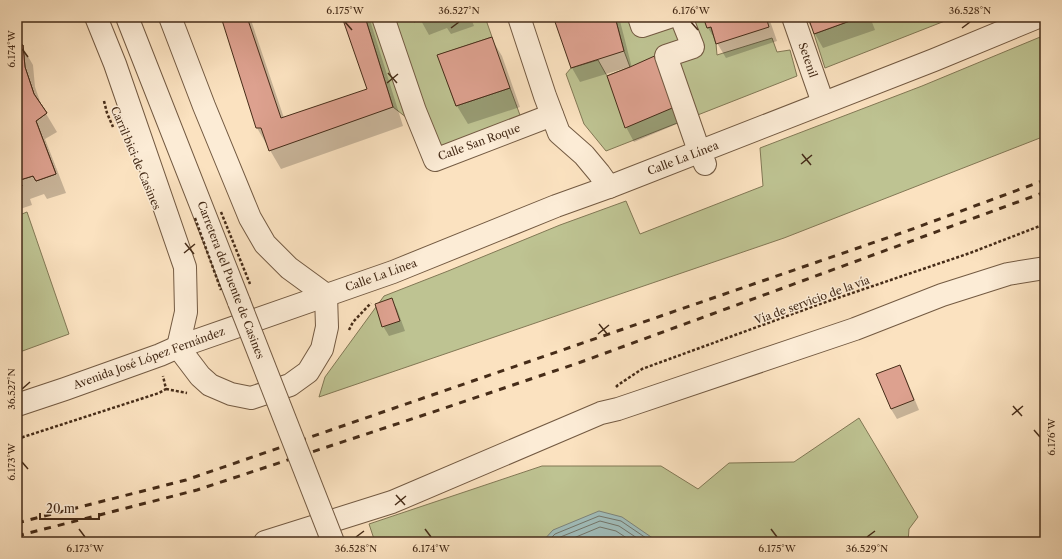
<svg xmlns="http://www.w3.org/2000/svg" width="1062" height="559" font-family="'Libre Caslon Text',serif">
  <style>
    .green { fill: #bec392; stroke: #827855 }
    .water { fill: #a0bcb9; stroke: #7c8279 }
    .shadow { fill: #0003 }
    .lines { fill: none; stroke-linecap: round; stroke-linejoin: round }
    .shore { stroke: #737468; stroke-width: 1 }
    .building { fill: #dda18f; stroke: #462c18 }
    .minor-casing { stroke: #735a42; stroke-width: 24 }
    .path { stroke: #462c18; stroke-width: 2.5; stroke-dasharray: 3 2; stroke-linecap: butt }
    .minor { stroke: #fcecd6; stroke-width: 22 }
    .rail { stroke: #462c18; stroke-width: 3; stroke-dasharray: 7 7; stroke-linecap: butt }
    .minor-bridge-casing { stroke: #735a42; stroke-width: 24; stroke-linecap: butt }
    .path-bridge { stroke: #462c18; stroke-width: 2.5; stroke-dasharray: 3 2; stroke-linecap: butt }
    .minor-bridge { stroke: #fcecd6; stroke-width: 22 }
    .ticks { fill: none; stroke: #462c18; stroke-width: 1.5 }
    .labels { text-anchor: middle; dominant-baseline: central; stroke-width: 3; stroke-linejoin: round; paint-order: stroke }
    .street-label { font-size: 11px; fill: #462c18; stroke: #fcecd6 }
    .neatline { fill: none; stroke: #462c18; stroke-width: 1.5 }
    .ticks-label { font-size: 10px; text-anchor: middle; fill: #462c18 }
  </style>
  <rect width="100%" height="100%" fill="#fbe2c0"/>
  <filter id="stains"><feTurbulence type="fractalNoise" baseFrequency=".005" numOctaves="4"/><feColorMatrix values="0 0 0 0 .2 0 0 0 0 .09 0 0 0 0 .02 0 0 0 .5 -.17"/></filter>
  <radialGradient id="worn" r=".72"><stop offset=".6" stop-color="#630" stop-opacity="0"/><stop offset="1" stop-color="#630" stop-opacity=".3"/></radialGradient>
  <g class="green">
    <path d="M365,17h46l3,5 16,-5h11l1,3 8,-3h35l7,20 -54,18 18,51 54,-18 14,38 -89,34 -14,-31 -28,-22z"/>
    <path d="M615,17h89l3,11 4,-1 5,17 1,11 55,-17 5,14 13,-2 7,26 -191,75 -22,-27 -18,-50 5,-6 27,-8 9,16 23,-9 -6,-16z"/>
    <path d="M861,17h94l-130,51 -11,-34z"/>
    <path d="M1045,35v101l-261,102 -465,159 6,-20 59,-81 64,-25 112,-46 66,-24 14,33 123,-48 -3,-38 162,-62z"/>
    <path d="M27,212l42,122 -52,19v-137z"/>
    <path d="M859,418l59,99 -9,12 -1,13h-533l-6,-18 173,-58h119l37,23 31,-26 65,-1z"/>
  </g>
  <path class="water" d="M599,511l23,6 32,22 -1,3h-111l11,-12z"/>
  <g class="shadow">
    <path d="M223,17h27l34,101 84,-29 -25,-72h26l34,109 -122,43 -24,-41z"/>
    <path d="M419,17h65l-12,4 2,5 -23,8 -4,-6 -18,7z"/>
    <path d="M565,17h54l13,51 27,-12 25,65 -50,21 -8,-15 3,-60 -49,15 -8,-14z"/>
    <path d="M704,17h68l-3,1 8,23 -51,17 -18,-30z"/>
    <path d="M805,17h65l5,13 -52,18 -8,-14 -3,-8 -1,1z"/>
    <path d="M491,38l11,18 18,51 -52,17 -11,-18z"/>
    <path d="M22,46l11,19 2,22 7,20 15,25 -12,7 21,54 -19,6 -3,-5 -14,5 2,6 -15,5v-163z"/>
    <path d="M391,299l6,10 8,22 -16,5 -6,-10z"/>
    <path d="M900,367l5,9 14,34 -22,9 -6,-10 -14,-34z"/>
  </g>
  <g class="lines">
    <g class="shore">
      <path d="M547,542l8,-8 44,-18 22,5 28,19 1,2"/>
      <path d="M554,542l4,-4 42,-17 19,5 24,16"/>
      <path d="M564,542l36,-15 16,4 17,11"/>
    </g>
  </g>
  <g class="building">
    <path d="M221,17h26l34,101 86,-29 -25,-72h23l28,90 -124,44 -8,-23h-5z"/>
    <path d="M562,17h53l9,34 -53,17 -17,-49z"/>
    <path d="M703,17h63l3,10 -53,17 -5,-17 -4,1z"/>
    <path d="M808,17h53l-47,17z"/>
    <path d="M492,37l18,51 -54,18 -19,-51z"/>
    <path d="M23,45l2,22 9,27 13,19 -11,8 20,53 -20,7 -3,-5 -13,4 2,6 -5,2v-142z"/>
    <path d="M23,45l2,22 9,27 13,19 -11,8 20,53 -20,7 -3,-5 -13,4 2,6 -5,2v-142z"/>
    <path d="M659,54l18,52 -52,22 -18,-52 23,-9z"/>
    <path d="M392,298l8,23 -18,6 -7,-23z"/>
    <path d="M900,365l14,35 -23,9 -15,-35z"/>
  </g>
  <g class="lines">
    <defs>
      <g id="minor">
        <path d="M96,17l19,47 70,203 1,45 -8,35 22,29 10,9 21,9 20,4 39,-13 18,-13 14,-23 5,-22 -1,-32"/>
        <path d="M127,17l112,285"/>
        <path d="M170,17l34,89 46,112 15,26 24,24 37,27"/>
        <path d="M383,17l32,94 20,49 117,-45"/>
        <path d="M519,17l26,79 14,37 25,22 15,18 10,14"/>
        <path d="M639,17l3,9 27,-9"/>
        <path d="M681,17l12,30 -27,9 33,95 6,13"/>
        <path d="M793,17l30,86"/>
        <path d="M17,405l48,-16 95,-34 18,-8 215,-75 163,-66 53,-19 325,-127 104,-43"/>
        <path d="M265,542l127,-40 209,-89 17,-4 237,-80 87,-34 66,-21 37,-6"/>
      </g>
    </defs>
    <use href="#minor" class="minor-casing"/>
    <g class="path">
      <path d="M104,101l3,12 6,14"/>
      <path d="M349,330l4,-8 18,-19"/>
      <path d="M616,387l2,-2 24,-16 178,-65 150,-51 75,-29"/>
      <path d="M166,389l21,4"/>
      <path d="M17,439l142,-46 7,-4 -3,-13"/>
    </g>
    <use href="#minor" class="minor"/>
    <g class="rail">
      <path d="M17,523l169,-43 721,-249 138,-51"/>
      <path d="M17,536l180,-46 245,-81 139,-47 464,-170"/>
    </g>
    <defs>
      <path id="minor-bridge" d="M239,302l94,240"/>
    </defs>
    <use href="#minor-bridge" class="minor-bridge-casing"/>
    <g class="path-bridge">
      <path d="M221,212l29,72"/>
      <path d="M195,218l26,72"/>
    </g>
    <use href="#minor-bridge" class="minor-bridge"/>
  </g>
  <path class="ticks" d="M345,22l7,8M691,22l7,8M451,28l8,-6M962,28l8,-6M22,49l6,8M388,73l9,10M387,83l11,-9M802,154l9,11M801,164l11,-9M185,243l9,11M184,253l11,-9M599,324l9,11M598,334l11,-9M22,389l8,-7M1013,406l9,10M1012,415l11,-9M1034,430l6,7M22,462l6,7M396,495l9,10M395,505l11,-9M79,529l6,8M425,529l6,8M771,529l6,8M356,537l8,-6M867,537l8,-6"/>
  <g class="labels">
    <g class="street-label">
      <text transform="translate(808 60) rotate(71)">Setenil</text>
      <text transform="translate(479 142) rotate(-20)">Calle San Roque</text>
      <text transform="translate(136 158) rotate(67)">Carril bici de Casines</text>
      <text transform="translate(683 158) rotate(-21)">Calle La Línea</text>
      <text transform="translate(381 275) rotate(-20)">Calle La Línea</text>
      <text transform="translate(231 280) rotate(69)">Carretera del Puente de Casines</text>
      <text transform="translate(812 300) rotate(-20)">Vía de servicio de la vía</text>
      <text transform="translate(149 358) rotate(-20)">Avenida José López Fernández</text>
    </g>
  </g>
  <rect width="1062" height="559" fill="none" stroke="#fbe2c0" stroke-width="44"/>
  <path d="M40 513v6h59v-6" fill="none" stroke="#462c18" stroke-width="2"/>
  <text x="46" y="513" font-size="12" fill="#462c18" stroke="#fcecd6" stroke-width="3" paint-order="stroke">20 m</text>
  <rect x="22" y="22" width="1018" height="515" class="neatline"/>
  <g class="ticks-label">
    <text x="345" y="14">6.175°W</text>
    <text x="459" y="14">36.527°N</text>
    <text x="691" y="14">6.176°W</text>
    <text x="970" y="14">36.528°N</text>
    <text transform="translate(11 49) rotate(-90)" y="4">6.174°W</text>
    <text transform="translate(11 389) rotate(-90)" y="4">36.527°N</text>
    <text transform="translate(1051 437) rotate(-90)" y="4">6.176°W</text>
    <text transform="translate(11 462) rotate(-90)" y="4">6.173°W</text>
    <text x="85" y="552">6.173°W</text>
    <text x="356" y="552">36.528°N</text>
    <text x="431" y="552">6.174°W</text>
    <text x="777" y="552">6.175°W</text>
    <text x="867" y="552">36.529°N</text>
  </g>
  <rect width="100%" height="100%" filter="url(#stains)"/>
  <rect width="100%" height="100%" fill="url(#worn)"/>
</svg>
